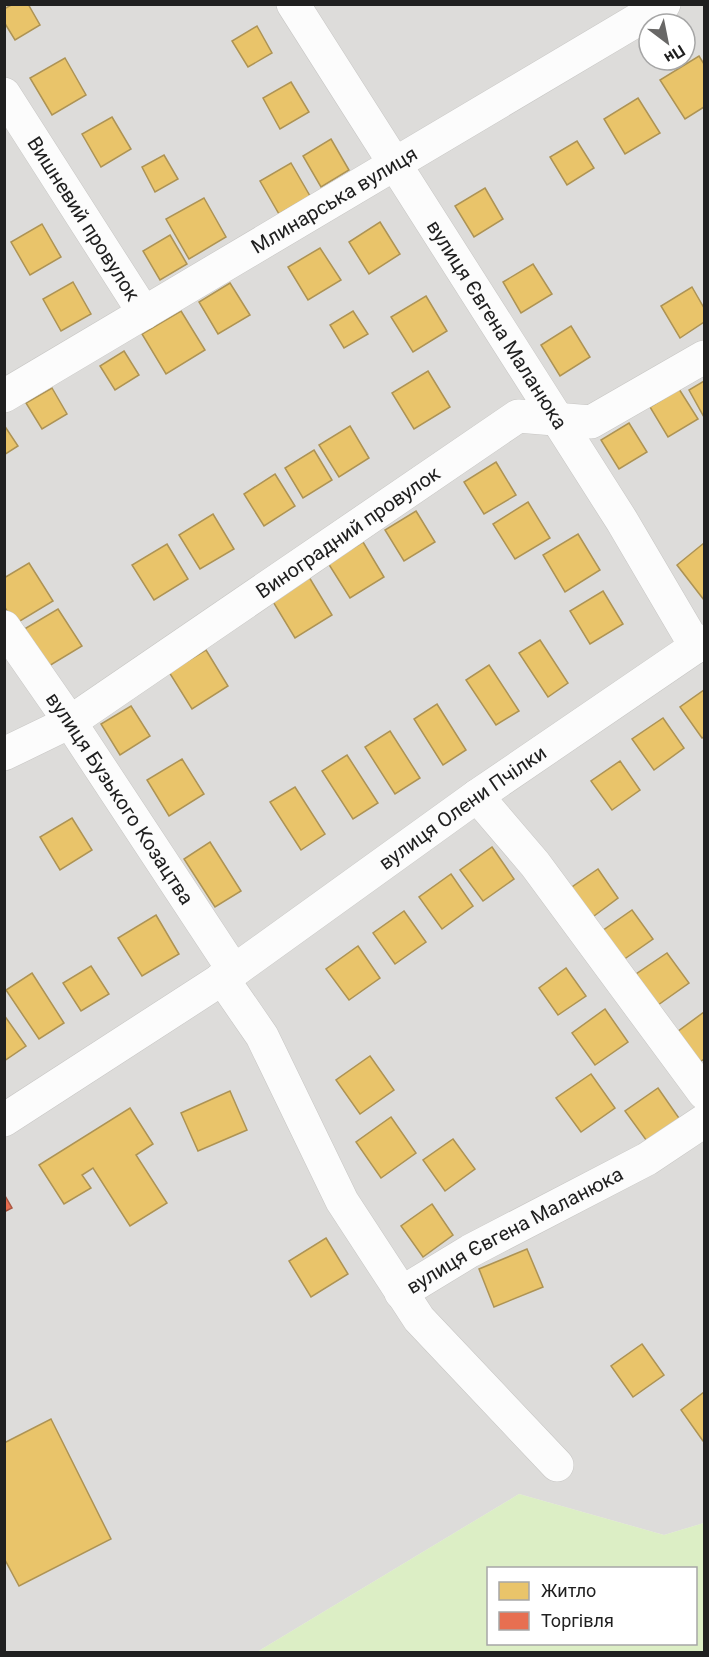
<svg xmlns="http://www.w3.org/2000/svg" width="709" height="1657" font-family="Roboto,sans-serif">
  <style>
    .residential { fill: #dddcda; fill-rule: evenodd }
    .grass { fill: #dceec5; fill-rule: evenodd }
    .homes { fill: #e9c46a; stroke: #ad9354; stroke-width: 1.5 }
    .shops { fill: #e76f51; stroke: #ab5742; stroke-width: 1.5 }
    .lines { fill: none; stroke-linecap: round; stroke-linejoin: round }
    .minor-casing { stroke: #c7c6c4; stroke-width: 34 }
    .minor { stroke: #fcfcfc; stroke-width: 33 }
    .labels { text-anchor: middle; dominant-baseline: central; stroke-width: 6; stroke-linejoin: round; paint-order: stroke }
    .street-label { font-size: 20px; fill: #202020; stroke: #fff }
  </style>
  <rect width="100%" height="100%" fill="#eeece8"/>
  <path class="residential" d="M5,5h699v1518l-40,12 -145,-41 -262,158h-252zM649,24h36v36h-36z"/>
  <path class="grass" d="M519,1494l145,41 40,-12v129h-447zM488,1568h208v76h-208z"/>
  <g class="homes">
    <path d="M13,4h15l12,21 -25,15 -11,-18v-13z"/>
    <path d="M257,26l15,27 -24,14 -16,-26z"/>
    <path d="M699,56l5,8v43l-19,12 -25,-39z"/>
    <path d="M65,58l21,37 -34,20 -22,-37z"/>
    <path d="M291,82l18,30 -29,17 -17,-31z"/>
    <path d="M638,98l22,35 -35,21 -21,-35z"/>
    <path d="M112,117l19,32 -30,18 -19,-33z"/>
    <path d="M331,139l18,31 -28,17 -18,-31z"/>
    <path d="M577,141l17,27 -27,17 -17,-28z"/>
    <path d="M164,155l14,24 -23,13 -13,-25z"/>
    <path d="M291,163l19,33 -31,18 -19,-33z"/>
    <path d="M485,188l18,31 -29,18 -19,-31z"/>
    <path d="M204,198l22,39 -37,22 -23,-40z"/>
    <path d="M380,222l20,32 -31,20 -20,-32z"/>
    <path d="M42,224l19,33 -31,18 -19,-33z"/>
    <path d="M170,235l17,29 -27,16 -17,-29z"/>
    <path d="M320,248l21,32 -33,20 -20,-33z"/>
    <path d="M533,264l19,30 -31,19 -18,-31z"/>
    <path d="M73,282l18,32 -30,17 -18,-32z"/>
    <path d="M230,283l20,32 -32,19 -19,-32z"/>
    <path d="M692,287l12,21v14l-24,16 -19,-32z"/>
    <path d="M426,296l21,35 -34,21 -22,-35z"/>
    <path d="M181,311l24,39 -39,24 -24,-40z"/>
    <path d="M353,311l15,23 -24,14 -14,-23z"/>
    <path d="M571,326l19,31 -30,19 -19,-31z"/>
    <path d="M124,351l15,24 -24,15 -15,-24z"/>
    <path d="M428,371l22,36 -36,22 -22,-36z"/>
    <path d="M704,381v36l-15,-27z"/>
    <path d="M52,388l15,26 -25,15 -16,-26z"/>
    <path d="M679,389l19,30 -30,18 -18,-30z"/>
    <path d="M629,423l18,29 -28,17 -18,-29z"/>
    <path d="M4,425l14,21 -14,9z"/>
    <path d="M350,426l19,32 -30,19 -20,-32z"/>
    <path d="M314,450l18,30 -29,18 -18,-30z"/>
    <path d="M496,462l20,33 -32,19 -20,-32z"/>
    <path d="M275,474l20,32 -31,20 -20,-32z"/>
    <path d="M528,502l22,36 -35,21 -22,-35z"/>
    <path d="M416,511l19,31 -31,19 -19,-31z"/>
    <path d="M213,514l21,35 -34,20 -21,-34z"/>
    <path d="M578,534l22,36 -35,22 -22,-37z"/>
    <path d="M363,542l21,35 -34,21 -22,-35z"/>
    <path d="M704,543v57l-27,-35z"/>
    <path d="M167,544l21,35 -34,21 -22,-35z"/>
    <path d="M29,563l24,38 -38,23 -11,-18v-28z"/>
    <path d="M309,577l23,38 -37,23 -23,-38z"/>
    <path d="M603,591l20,33 -33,20 -20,-33z"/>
    <path d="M58,609l24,37 -38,23 -23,-38z"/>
    <path d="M540,640l28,43 -20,14 -29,-44z"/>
    <path d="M206,650l22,36 -36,23 -23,-37z"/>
    <path d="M489,665l30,46 -23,14 -30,-45z"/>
    <path d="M704,690v47l-2,1 -22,-31z"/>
    <path d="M437,704l29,46 -23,15 -29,-46z"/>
    <path d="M131,706l19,30 -30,19 -19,-31z"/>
    <path d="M663,718l21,30 -30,22 -22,-31z"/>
    <path d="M390,731l30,47 -25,16 -30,-47z"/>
    <path d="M347,755l31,48 -25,16 -31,-48z"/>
    <path d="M182,759l22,35 -35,22 -22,-36z"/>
    <path d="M620,761l20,29 -28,20 -21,-29z"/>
    <path d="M295,787l30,47 -24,16 -31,-48z"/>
    <path d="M72,818l20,32 -32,20 -20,-33z"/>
    <path d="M210,842l31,49 -26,16 -31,-48z"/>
    <path d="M492,847l22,32 -31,22 -23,-31z"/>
    <path d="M598,869l20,29 -28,21 -21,-30z"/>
    <path d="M451,874l22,32 -31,23 -23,-32z"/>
    <path d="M632,910l21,29 -30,21 -21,-29z"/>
    <path d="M404,911l22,31 -31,22 -22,-31z"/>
    <path d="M156,915l23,39 -37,22 -24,-38z"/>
    <path d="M358,946l22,32 -31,22 -23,-31z"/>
    <path d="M667,953l22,30 -31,22 -22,-31z"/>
    <path d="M91,966l18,28 -28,17 -18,-28z"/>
    <path d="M566,968l20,28 -28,19 -19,-27z"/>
    <path d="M32,973l32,50 -25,16 -33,-49z"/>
    <path d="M605,1009l23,33 -33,23 -23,-32z"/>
    <path d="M704,1012v47l-4,3 -23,-30z"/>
    <path d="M4,1015l22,31 -22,15z"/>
    <path d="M370,1056l24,34 -34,24 -24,-34z"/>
    <path d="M591,1074l24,34 -34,24 -25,-34z"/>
    <path d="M658,1088l23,33 -32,23 -24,-33z"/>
    <path d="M230,1091l17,39 -49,21 -17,-38z"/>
    <path d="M130,1108l23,36 -17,11 31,48 -37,23 -37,-58 -11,7 9,13 -27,16 -25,-39z"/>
    <path d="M391,1117l25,36 -35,25 -25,-36z"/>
    <path d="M453,1139l22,30 -30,22 -22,-31z"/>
    <path d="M432,1204l21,31 -30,22 -22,-31z"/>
    <path d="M326,1238l22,36 -37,23 -22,-36z"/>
    <path d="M527,1249l16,38 -49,20 -15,-38z"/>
    <path d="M642,1344l22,31 -31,22 -22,-31z"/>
    <path d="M704,1392v49h-1l-22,-31z"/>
    <path d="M51,1419l60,120 -92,47 -15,-28v-115z"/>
  </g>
  <path class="shops" d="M4,1194l8,14 -8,4z"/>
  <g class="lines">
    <defs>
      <g id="minor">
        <path id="s1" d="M293,4l329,517 74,126"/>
        <path id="s2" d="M4,94l140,219"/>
        <path id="s3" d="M4,396l660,-392"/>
        <path id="s4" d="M4,627l66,95 164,249"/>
        <path id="s5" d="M4,754l66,-32 448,-306 73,6 113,-65"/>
        <path d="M477,796l58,68 169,229"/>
        <path d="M222,978l40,58 80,165 77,118 138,146"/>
        <path id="s6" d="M4,1120l230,-149 243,-175 227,-155"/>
        <path id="s7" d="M401,1293l69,-42 177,-92 57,-38"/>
      </g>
    </defs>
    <use href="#minor" class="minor-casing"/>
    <use href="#minor" class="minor"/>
  </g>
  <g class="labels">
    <g class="street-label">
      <text stroke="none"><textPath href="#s3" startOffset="384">Млинарська вулиця</textPath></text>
      <text stroke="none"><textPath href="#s2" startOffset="148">Вишневий провулок</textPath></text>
      <text stroke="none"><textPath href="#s1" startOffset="380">вулиця Євгена Маланюка</textPath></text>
      <text stroke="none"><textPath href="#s5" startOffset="410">Виноградний провулок</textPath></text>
      <text stroke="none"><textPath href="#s4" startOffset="207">вулиця Бузького Козацтва</textPath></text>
      <text stroke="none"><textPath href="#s6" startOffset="555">вулиця Олени Пчілки</textPath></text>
      <text stroke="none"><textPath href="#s7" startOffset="130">вулиця Євгена Маланюка</textPath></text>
    </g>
  </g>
  <rect width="709" height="1657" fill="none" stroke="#202020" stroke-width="12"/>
  <rect x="487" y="1567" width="210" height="78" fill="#ffffff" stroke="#a6a6a6" stroke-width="1.5"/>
  <rect x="499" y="1582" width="30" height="18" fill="#e9c46a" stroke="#a6a6a6" stroke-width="1.5"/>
  <text x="541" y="1597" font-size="18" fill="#202020">Житло</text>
  <rect x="499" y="1612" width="30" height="18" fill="#e76f51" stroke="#a6a6a6" stroke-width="1.5"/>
  <text x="541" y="1627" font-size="18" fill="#202020">Торгівля</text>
  <g transform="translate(667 42) rotate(148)"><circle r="28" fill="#ffffff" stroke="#a6a6a6" stroke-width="1.5"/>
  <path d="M0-4.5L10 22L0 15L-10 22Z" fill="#686766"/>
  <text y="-9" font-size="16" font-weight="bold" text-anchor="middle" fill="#202020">Пн</text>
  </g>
</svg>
